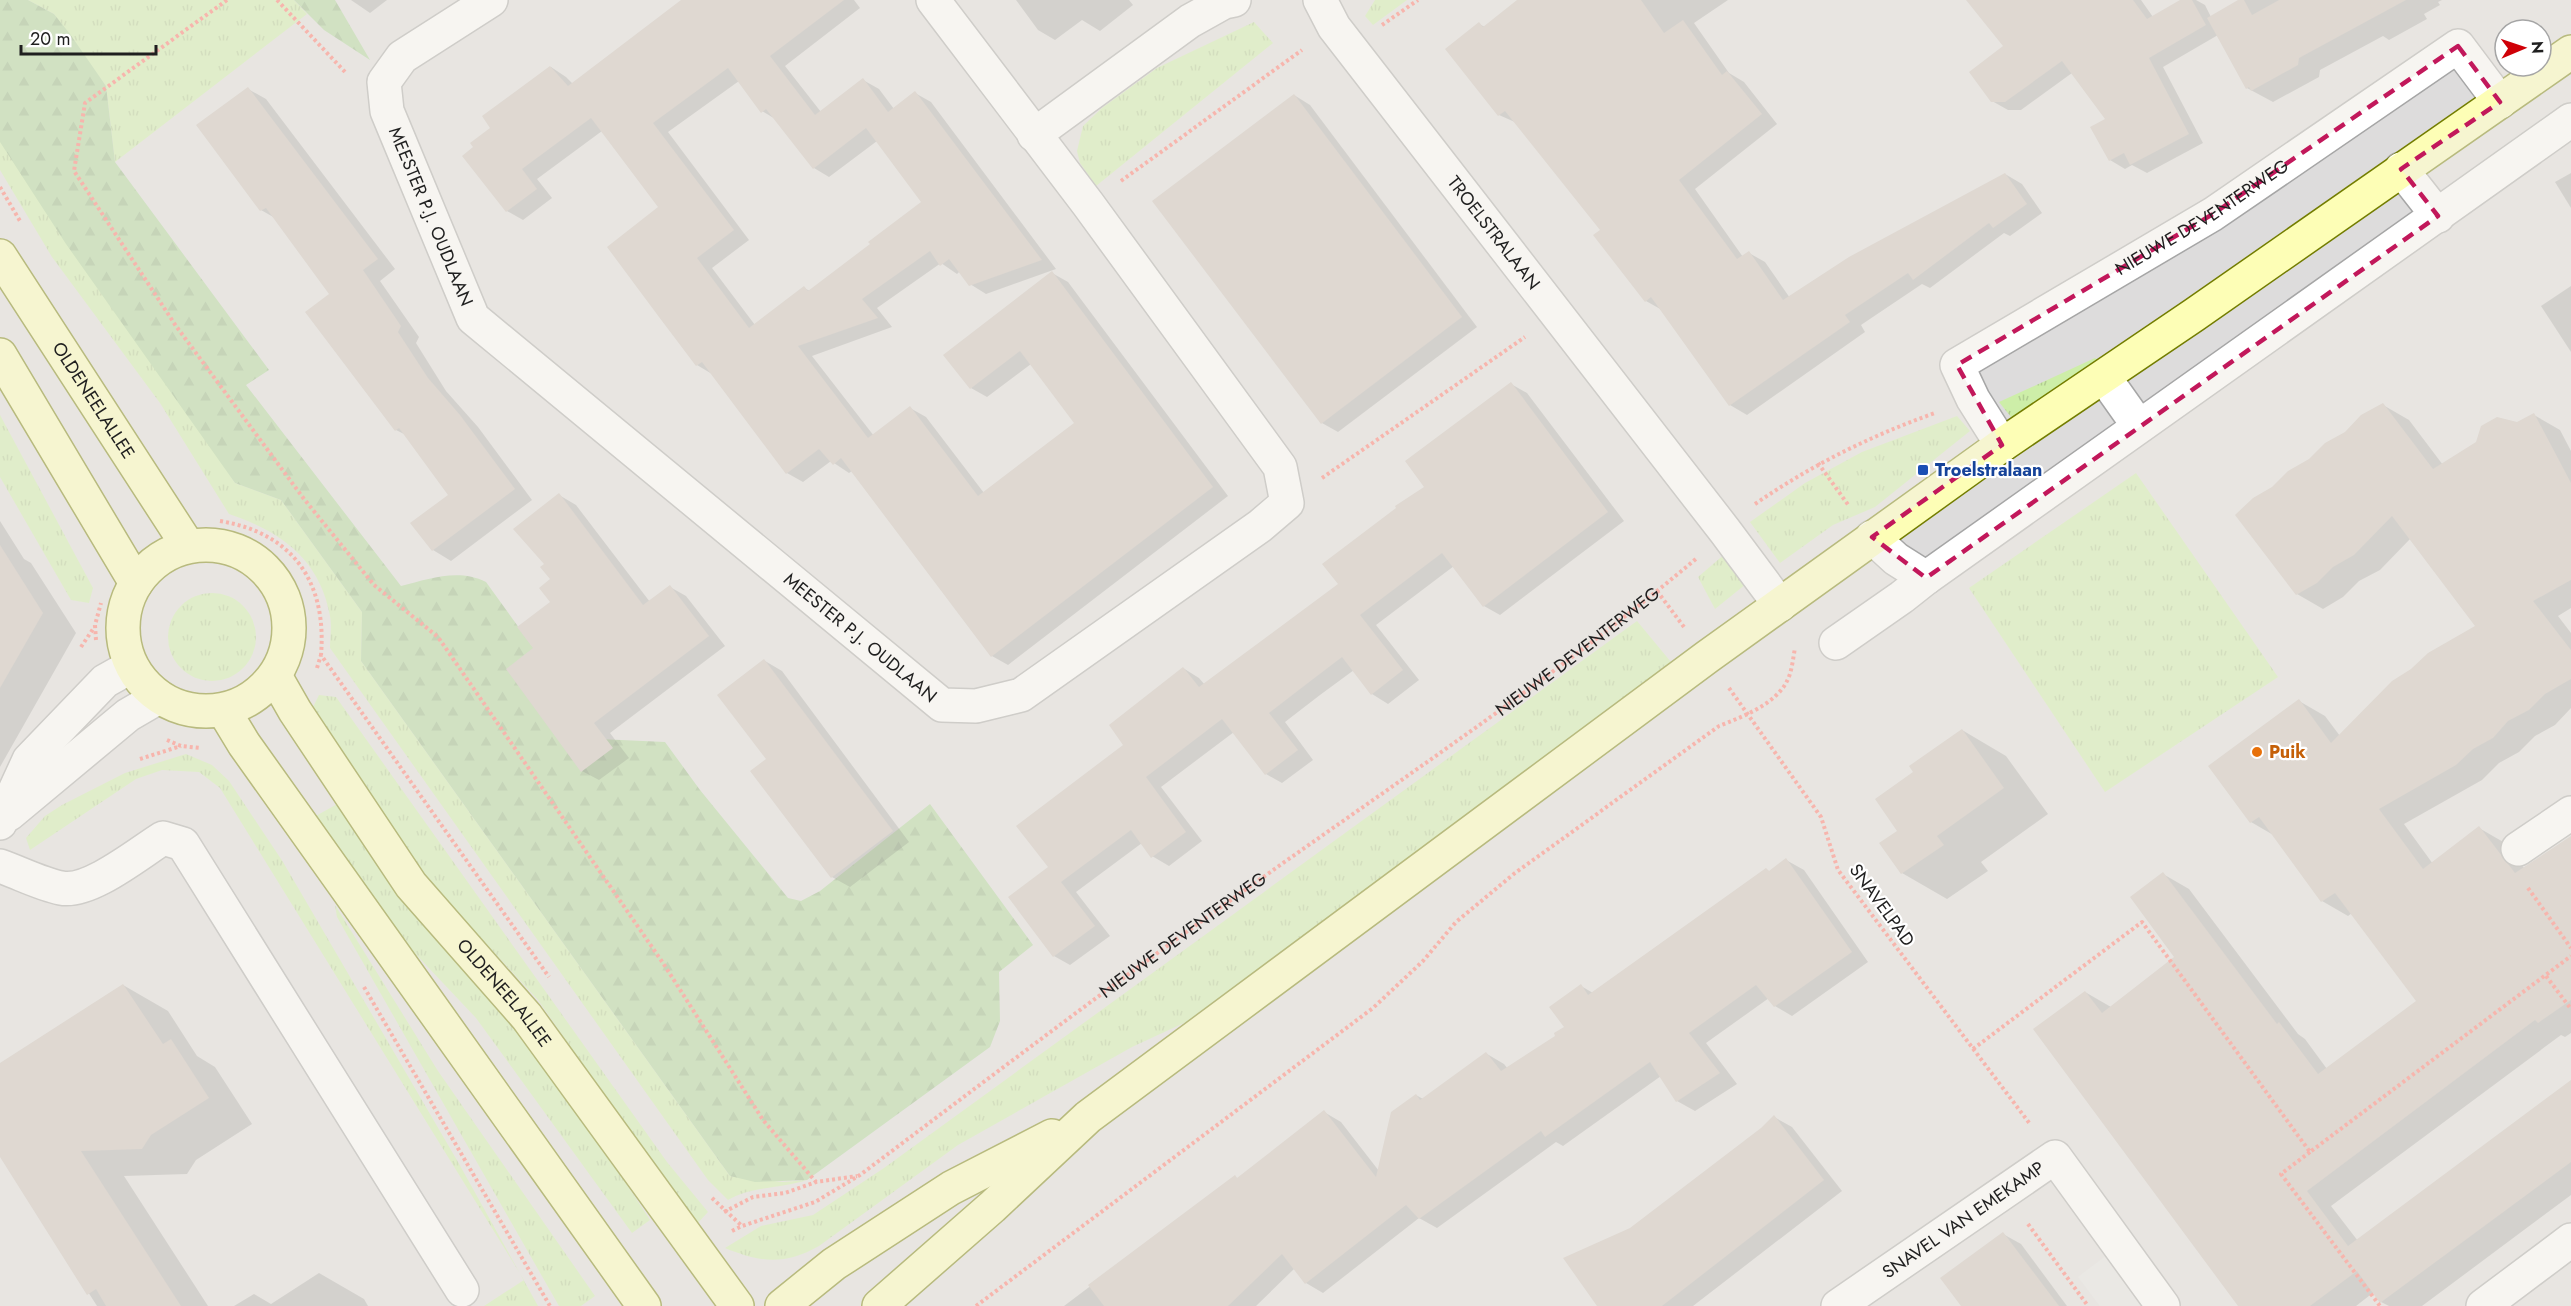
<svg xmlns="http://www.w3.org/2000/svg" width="2571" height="1306" font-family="Jost,sans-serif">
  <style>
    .residential { fill: #dddcdc; fill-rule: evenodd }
    .grass { fill: url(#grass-tufts) }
    .forest { fill: url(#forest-firs) }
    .parking { fill: #e3e3e3 }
    .shadow { fill: #0003; fill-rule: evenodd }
    .building { fill: #c9beb8; fill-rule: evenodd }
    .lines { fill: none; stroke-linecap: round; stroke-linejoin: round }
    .street-casing { stroke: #a6a6a6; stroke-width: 36 }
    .secondary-casing { stroke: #737d00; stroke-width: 36 }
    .path { stroke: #ff7268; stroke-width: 4; stroke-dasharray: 3 3; stroke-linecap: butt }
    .street { stroke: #fff; stroke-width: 33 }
    .secondary { stroke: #fdfeb6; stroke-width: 33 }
    .marked { fill: none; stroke: #c2185b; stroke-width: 4.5; stroke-dasharray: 12 8; stroke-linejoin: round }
    .transit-dot { fill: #1a4fb4; stroke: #fff; stroke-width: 2 }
    .food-dot { fill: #e8710a; stroke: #fff; stroke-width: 2 }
    .labels { text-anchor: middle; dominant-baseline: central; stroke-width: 4.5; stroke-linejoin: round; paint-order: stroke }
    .street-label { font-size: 18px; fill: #1f1f1f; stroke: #fff }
    .transit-label { font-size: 18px; font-weight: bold; fill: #164399; stroke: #fff; text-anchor: start }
    .food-label { font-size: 18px; font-weight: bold; fill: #c56008; stroke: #fff; text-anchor: start }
  </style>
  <defs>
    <pattern id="grass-tufts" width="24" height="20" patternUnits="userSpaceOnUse" patternTransform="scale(1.5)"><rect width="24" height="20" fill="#cdeea8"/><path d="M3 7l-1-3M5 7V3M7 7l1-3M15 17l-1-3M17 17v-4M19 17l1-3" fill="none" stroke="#b0cc90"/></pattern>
    <pattern id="forest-firs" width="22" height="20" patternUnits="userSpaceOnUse" patternTransform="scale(1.5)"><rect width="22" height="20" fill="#aad397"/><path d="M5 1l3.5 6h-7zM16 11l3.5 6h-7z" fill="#92b582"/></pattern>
  </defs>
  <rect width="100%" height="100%" fill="#f1ece5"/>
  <path class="residential" d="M0,0h2571v1306h-2571zM2505,30h36v36h-36z"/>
  <g class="grass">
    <path d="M28,0h266l13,14 -192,148 -9,-76 -52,-72z"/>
    <path d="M1375,0h32l-34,25 -8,-9z"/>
    <path d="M1254,22l19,21 -177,143 -16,-23 -3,-12 6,-25 19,-18 55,-40z"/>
    <path d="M0,123l235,360 46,17 81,112 -1,49 369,515 53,6 24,-2c-27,9 -56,6 -79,20l-20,-20 -378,-532c0,-11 2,-22 0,-32 -10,-57 -50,-85 -101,-102l-69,-111 -108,-146 -52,-87z"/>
    <path d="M2095,358l3,2 -75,54 -12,3 -12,-15z"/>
    <path d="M0,415l93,173 -4,15 -18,-3 -71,-123z"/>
    <path d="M1957,416l13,15 -95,76 -42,18 -53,38 -30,-41 55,-39 57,-31z"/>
    <path d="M2136,473l142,204 -173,115 -136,-204z"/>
    <path d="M1726,553l20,31 -31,25 -17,-32z"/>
    <circle cx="212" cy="637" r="44"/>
    <path d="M1637,621l34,41 -485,360 -54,25 -174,98 -139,101c-34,19 -58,17 -94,2l36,-22 52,-11 71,-47z"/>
    <path d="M319,695l17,2 331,465 41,50 -13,14 -157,-226 -83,-90 -39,-47 -105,-152z"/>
    <path d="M186,754l26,11 17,16 54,81 175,300 80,144h-54l40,-26 -304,-492 -21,-16 -37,-2 -26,9 -106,71 -4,-12 19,-22 17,-11 63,-32z"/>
    <path d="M339,803c108,136 217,271 311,417l-18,13 -156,-215 -83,-88 -79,-113z"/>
    <path d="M335,905l103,166 157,225 -14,10h-22l-222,-389z"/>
  </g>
  <g class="forest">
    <path d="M0,0h28l26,14 16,20 36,52 9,76 154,208 -23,15 155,201c28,-7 57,-18 85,-4l113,157 66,3 35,48 88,108 13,3 19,-10 110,-87 103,141 -34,27 1,49 -10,26 -183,133 -52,2 -25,-6 -369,-515 1,-49 -81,-112 -46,-17 -169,-239 -66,-102z"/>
    <path d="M294,0h41l35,60 -46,-30z"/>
  </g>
  <path class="parking" d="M2107,1255l37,51h-44l-22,-29z"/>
  <g class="shadow">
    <path d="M351,0h36l-17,13z"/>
    <path d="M718,0h136l6,8 -75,58 36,46 42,-32 16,9 15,20 21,-16 16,9 125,167 -70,25 -16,-10 -10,-13 -3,3 -16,-11 -64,45 15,19 -80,29 62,80 36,-28 16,9 58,76 93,-69 -46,-60 -44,33 -16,-9 81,-115 16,9 160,214 -220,169 -16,-9 -140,-185 -3,2 -18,-12 -28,21 -16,-9 -75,-99 -15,-9 -36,-158 -59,-76 -65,48 15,19 -29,22 -16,-9 -15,-83 59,-61 15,10 7,7zM739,81l23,30 15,9 37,48 15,9 48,-36 47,61 -52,43 -62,46 -6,-3 -49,37 -43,-57 37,-28 -81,-108z"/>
    <path d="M1016,0h113l4,5 -33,26 -18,-11 -27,20 -17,-10z"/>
    <path d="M1519,0h209l-34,23 35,50 15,9 33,42 -82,65 48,68 6,-4 16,9 25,36 215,-124 17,10 20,29 -32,23 -6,-3 -74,55 -8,-4 -61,41 4,7 -118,83 -17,-10 -68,-95 -16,-9 -44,-71 -85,-107 -18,-8 -20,-91 6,3z"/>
    <path d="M2089,0h52l12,17 30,-17h13l9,5 6,12 30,-17h201l-4,2 2,3 -16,9 3,5 -38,21 -6,-4 -63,34 -1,7 -46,25 -26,-14 -29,-53 -55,32 40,76 -56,30 -15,-8 -7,4 -15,-9 -3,-40 -35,-47 -51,37h-13l-16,-9z"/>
    <path d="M248,89l18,10 129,170 -15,12 39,56 -3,6 30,48 32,36 54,73 -81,61 -18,-11 17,-55 -44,-60 -10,-5 -65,-136 -56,-76 -14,-8z"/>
    <path d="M1294,95l16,10 167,222 -139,105 -16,-9 -168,-222z"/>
    <path d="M2571,173v35l-16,-26z"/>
    <path d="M2571,286v66l-30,-46z"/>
    <path d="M1511,384l16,9 97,128 -124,94 -16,-9 -30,-40 -78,59 43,55 -31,24 -16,-10 -18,-24 -34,25 -35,27 28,38 -31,23 -16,-9 -32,-42 -73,55 41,54 -33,25 -17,-10 -10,-13 -66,49 34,44 -40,29 -16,-9 -4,-89 75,-122 58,-77 16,10 6,7 135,-101 86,-97z"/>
    <path d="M2383,405l26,15 34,45 91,-50 26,15 11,21v157l-13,8 13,17v75l-16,17 -20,11 -16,16 -20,11 -17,17 -78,44 29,40 46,-36 26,15 19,25 47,-31v196l-6,4 -4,-2 -230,171 27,35 213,-159v113l-149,111h-33l-8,-4 -7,-10 -18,14h-116l-155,-314 26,15 65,-50 -13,-83 26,15 109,145 7,5 22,30 91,-68 -66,-88 -4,3 -26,-15 -47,-65 -24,-14 48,-121 26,15 15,20 137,-109 -66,-89 -31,32 -21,11 -16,16 -20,12 -26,-15 -24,-106z"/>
    <path d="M559,495l17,10 74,97 20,-15 16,9 39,50 -115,87 19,25 -30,22 -17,-9 -47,-123 17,-46v-22l-6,-15z"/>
    <path d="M0,521l24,38 7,4 45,70 -76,134z"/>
    <path d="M765,661l17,10 127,171 -59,45 -18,-10 -80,-105 16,-13z"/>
    <path d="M1962,730l44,26 42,58 -67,48 7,9 -41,28 -45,-26 13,-101z"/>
    <path d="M1786,860l18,10 64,92 -76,54 -17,-10 -6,-8 -63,45 31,41 -42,27 -18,-10 -16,-25 -98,70 -7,-4 -119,86 -18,-10 -96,75 -17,-10 -11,-15 -39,38h-192l171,-129 4,2 85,-67 17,10 38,49 37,-76 7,4 64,-45 17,10 4,5 49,-33 9,-9 15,-41 12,7 173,-124 4,3z"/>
    <path d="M123,985l45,26 29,45 18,11 37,57 -56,36 -9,14 -63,2 84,130h-111l-97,-152v-89z"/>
    <path d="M1774,1117l18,10 50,64 -149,115h-94l31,-77 132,-100z"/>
    <path d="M2003,1234l18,10 46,62h-104z"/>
    <path d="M319,1273l45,26 4,7h-134l20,-12 17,10z"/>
  </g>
  <g class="building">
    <path d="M681,0h163l-74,56 45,59 48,-37 25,34 27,-21 127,169 -73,26 -20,-27 -9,7 -10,-15 -68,48 16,19 -80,28 70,92 42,-32 68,90 96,-73 -54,-72 -50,38 -27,-34 109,-84 161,216 -222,170 -150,-199 -8,7 -14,-16 -33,25 -84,-112 -6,4 -37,-49 -52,-70 51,-40 -67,-89 -69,51 15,20 -31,23 -44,-56 11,-9 -3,-4 20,-15 -8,-12 68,-50 18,20zM728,68l33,45 5,-4 47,60 53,-41 55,74 -53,40 2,2 -62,47 -4,-5 -55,42 -52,-70 37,-28 -81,-107z"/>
    <path d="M1517,0h124l23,33 19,-13 39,55 5,-4 35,43 -83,66 58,79 12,-8 34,49 66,-43 156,-84 22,31 -34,24 -4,-5 -76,57 -5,-7 -63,42 5,7 -121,84 -78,-109 -6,5 -52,-67 7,-5 -95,-119 -7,5 -53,-67 34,-27 4,5z"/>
    <path d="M1966,0h167l14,19 33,-19h12l14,25 -57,33 40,76 -59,31 -6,-12 -15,8 -19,-34 15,-8 -43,-58 -57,41h-14l-22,-30 34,-26z"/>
    <path d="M2238,0h6l8,15 27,-15h127l-107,58 -1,7 -47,26 -2,-4 -3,2 -39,-71z"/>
    <path d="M248,87l130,172 -15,11 38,56 -3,6 30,46 32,37 55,74 -83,62 -22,-28 38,-28 -49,-67 -4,3 -90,-119 24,-18 -63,-86 -6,3 -64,-86z"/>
    <path d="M1294,94l168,223 -141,107 -169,-223z"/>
    <path d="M1511,382l97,130 -125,95 -41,-54 -82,62 43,55 -32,25 -29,-38 -38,29 -35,27 29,37 -33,25 -43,-56 -76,58 40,55 -35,26 -20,-28 -70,52 34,44 -42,31 -45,-60 40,-30 -32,-41 107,-81 -14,-20 74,-58 16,20 139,-103 -16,-20 74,-56 -1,-2 29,-19 -19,-26z"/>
    <path d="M2383,403l50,66 43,-27 5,-16 16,-9 20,5 17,-9 37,70v97l-38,21 38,49v29l-26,15 -16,16 -21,11 -15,17 -20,11 -17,16 -77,44 44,60 56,-43 36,47 56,-37v164l-33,23 -3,-3 -228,171 41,55 223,-166v82l-191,141 -23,-32 -47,35h-72l-205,-277 52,-38 17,22 72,-56 -44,-60 33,-25 114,152 2,-2 39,52 98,-73 -81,-108 -14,9 -62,-85 -9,6 -42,-57 91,-67 32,44 61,-62 19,-12 17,-16 47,-27 -83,-110 -38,39 -21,12 -16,16 -21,12 -61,-80 18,-17 19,-11 16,-16 21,-12 16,-16 20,-11 16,-17z"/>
    <path d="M559,493l84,112 27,-20 39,51 -115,87 19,25 -32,24 -75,-103 27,-21 -16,-21 33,-25 -11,-14 11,-9 -10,-12 4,-3 -31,-35z"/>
    <path d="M0,545l43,68 -43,75z"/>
    <path d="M764,659l129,172 -62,47 -81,-107 16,-12 -49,-64z"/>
    <path d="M1962,729l42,59 -67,48 7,9 -43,29 -22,-31 18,-12 -22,-32 38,-27 -4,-6z"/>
    <path d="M1786,858l66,94 -78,55 -18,-22 -67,48 31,40 -44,29 -26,-40 -105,75 -4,-6 -122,88 -13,-14 -101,79 -23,-30 -54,52h-124l-16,-21 147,-110 2,3 87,-68 52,67 15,-65 25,-18 4,6 66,-48 15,19 54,-35 -1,-3 10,-6 -15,-20 32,-23 7,11 178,-127 3,3z"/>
    <path d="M123,984l40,60 8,-5 38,59 -58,37 -9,14 -61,2 100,155h-75l-10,-17 -9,6 -87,-138v-94z"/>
    <path d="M1774,1115l50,65 -162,126h-65l-34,-48 67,-30 131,-100z"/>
    <path d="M2003,1232l56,74h-98l-21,-28z"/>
  </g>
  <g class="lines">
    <defs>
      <g id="street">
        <path id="s2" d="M491,0l-89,57 -18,25 3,29 86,207 469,387 34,1 45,-11 239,-169 27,-23 -7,-36 -192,-263 -155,-204"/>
        <path id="s3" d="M1320,0l14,27 391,504 55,74"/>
        <path d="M1034,135l156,-114 34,-19 10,-2"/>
        <path d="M2401,169l37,47"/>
        <path d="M2104,377l34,48"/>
        <path id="s4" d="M2002,445l-29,-46 -16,-34 256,-151 245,-168 42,56"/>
        <path d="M1872,537l24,22 30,19 645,-458"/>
        <path d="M1836,643l66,-46 24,-19"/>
        <path d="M9,814l119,-99 31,-18"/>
        <path d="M0,823l29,-63 76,-79 25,-14"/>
        <path d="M2518,849l53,-36"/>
        <path d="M0,866c20,7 41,18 61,22 28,6 78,-35 102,-50l20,6 279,446"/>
        <path id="s5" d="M1838,1306l217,-149 108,149"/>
        <path d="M2483,1306l88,-66"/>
      </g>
      <g id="secondary">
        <path id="s6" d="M0,256l188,290"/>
        <path d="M0,355l136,228"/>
        <circle cx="206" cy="628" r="83"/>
        <path id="s7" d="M275,676l20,35 116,174 116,132 210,289"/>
        <path d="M224,711l20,33 400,562"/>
        <path d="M782,1306l52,-42 117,-76 101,-52"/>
        <path d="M879,1306l113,-99 96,-90 619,-460 295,-212 192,-130 377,-263"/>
      </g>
    </defs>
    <use href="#street" class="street-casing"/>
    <use href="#secondary" class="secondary-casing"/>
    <g class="path">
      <path d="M227,0l-142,103 -11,68 102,155 128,173 70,86 64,52 225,326 100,157 53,62"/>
      <path d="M277,0l69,73"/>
      <path d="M1382,25l36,-25"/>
      <path d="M1121,181l181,-131"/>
      <path d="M0,187l20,34"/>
      <path d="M1818,463l31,43"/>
      <path d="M1322,478l203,-141"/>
      <path d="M1755,504c57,-39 115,-68 180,-91"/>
      <path d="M220,521c73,12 107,61 101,134l228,322"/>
      <path d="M1657,591l27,36"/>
      <path d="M96,640l-1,-15 6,-22"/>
      <path d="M81,647l14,-21"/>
      <path d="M317,668l4,-13"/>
      <path d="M1729,688l92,129 17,53 192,254"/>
      <path d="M167,740l14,6 19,2"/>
      <path d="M140,759l41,-13"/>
      <path d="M2528,888l43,60"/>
      <path d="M2546,976l25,33"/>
      <path d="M364,987l186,319"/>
      <path d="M1973,1049l169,-127 168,230 261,-196"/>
      <path d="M2310,1152l-29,22 99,132"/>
      <path d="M712,1198l30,28"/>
      <path d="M724,1212l29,-15 32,-4 31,-11 41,-6"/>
      <path d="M2028,1224l60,82"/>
      <path id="s1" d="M732,1231l10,-5 73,-24 45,-27c125,-94 250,-189 378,-280 154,-110 314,-215 459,-337"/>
      <path d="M976,1306l397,-298 50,-47 33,-39 59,-49 204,-147c23,-9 57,-22 68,-45 5,-9 6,-23 8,-33"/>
    </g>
    <use href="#street" class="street"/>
    <use href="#secondary" class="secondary"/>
  </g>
  <path d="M0 0H2571V1306H0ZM2458,46l42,56 -99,67 37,47 -512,362 -54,-41 130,-92 -45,-80 256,-151z" fill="#f1ece5" fill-opacity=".55" fill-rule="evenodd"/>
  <path class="marked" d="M2458,46l42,56 -99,67 37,47 -512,362 -54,-41 130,-92 -45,-80 256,-151z"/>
  <rect class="transit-dot" x="1917" y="464" width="12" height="12" rx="3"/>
  <circle class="food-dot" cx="2257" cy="752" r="6"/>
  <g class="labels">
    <g class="street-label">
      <text stroke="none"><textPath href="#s2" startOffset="280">MEESTER P.J. OUDLAAN</textPath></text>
      <text stroke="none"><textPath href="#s4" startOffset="378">NIEUWE DEVENTERWEG</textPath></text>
      <text stroke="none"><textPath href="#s3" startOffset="291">TROELSTRALAAN</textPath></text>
      <text stroke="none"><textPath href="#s6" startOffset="172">OLDENEELALLEE</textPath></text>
      <text stroke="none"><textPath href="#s2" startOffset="892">MEESTER P.J. OUDLAAN</textPath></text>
      <text stroke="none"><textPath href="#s1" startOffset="1029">NIEUWE DEVENTERWEG</textPath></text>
      <text transform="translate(1882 905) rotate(54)">SNAVELPAD</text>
      <text stroke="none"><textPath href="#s1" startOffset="543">NIEUWE DEVENTERWEG</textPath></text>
      <text stroke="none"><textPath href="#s7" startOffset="392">OLDENEELALLEE</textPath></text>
      <text stroke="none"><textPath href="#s5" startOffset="152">SNAVEL VAN EMEKAMP</textPath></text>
    </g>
    <g class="transit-label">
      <text x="1935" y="470">Troelstralaan</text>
    </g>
    <g class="food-label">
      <text x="2269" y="752">Puik</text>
    </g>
  </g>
  <g transform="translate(2523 48) rotate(88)"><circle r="28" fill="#ffffff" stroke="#a5a5a5" stroke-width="1.5"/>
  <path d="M0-4.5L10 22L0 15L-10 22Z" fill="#cf0007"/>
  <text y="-9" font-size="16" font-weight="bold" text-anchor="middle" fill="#1f1f1f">N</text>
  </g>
  <path d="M21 45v9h135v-9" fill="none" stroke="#1f1f1f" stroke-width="3"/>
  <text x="30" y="45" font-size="18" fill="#1f1f1f" stroke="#ffffff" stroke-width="4.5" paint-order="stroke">20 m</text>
</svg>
